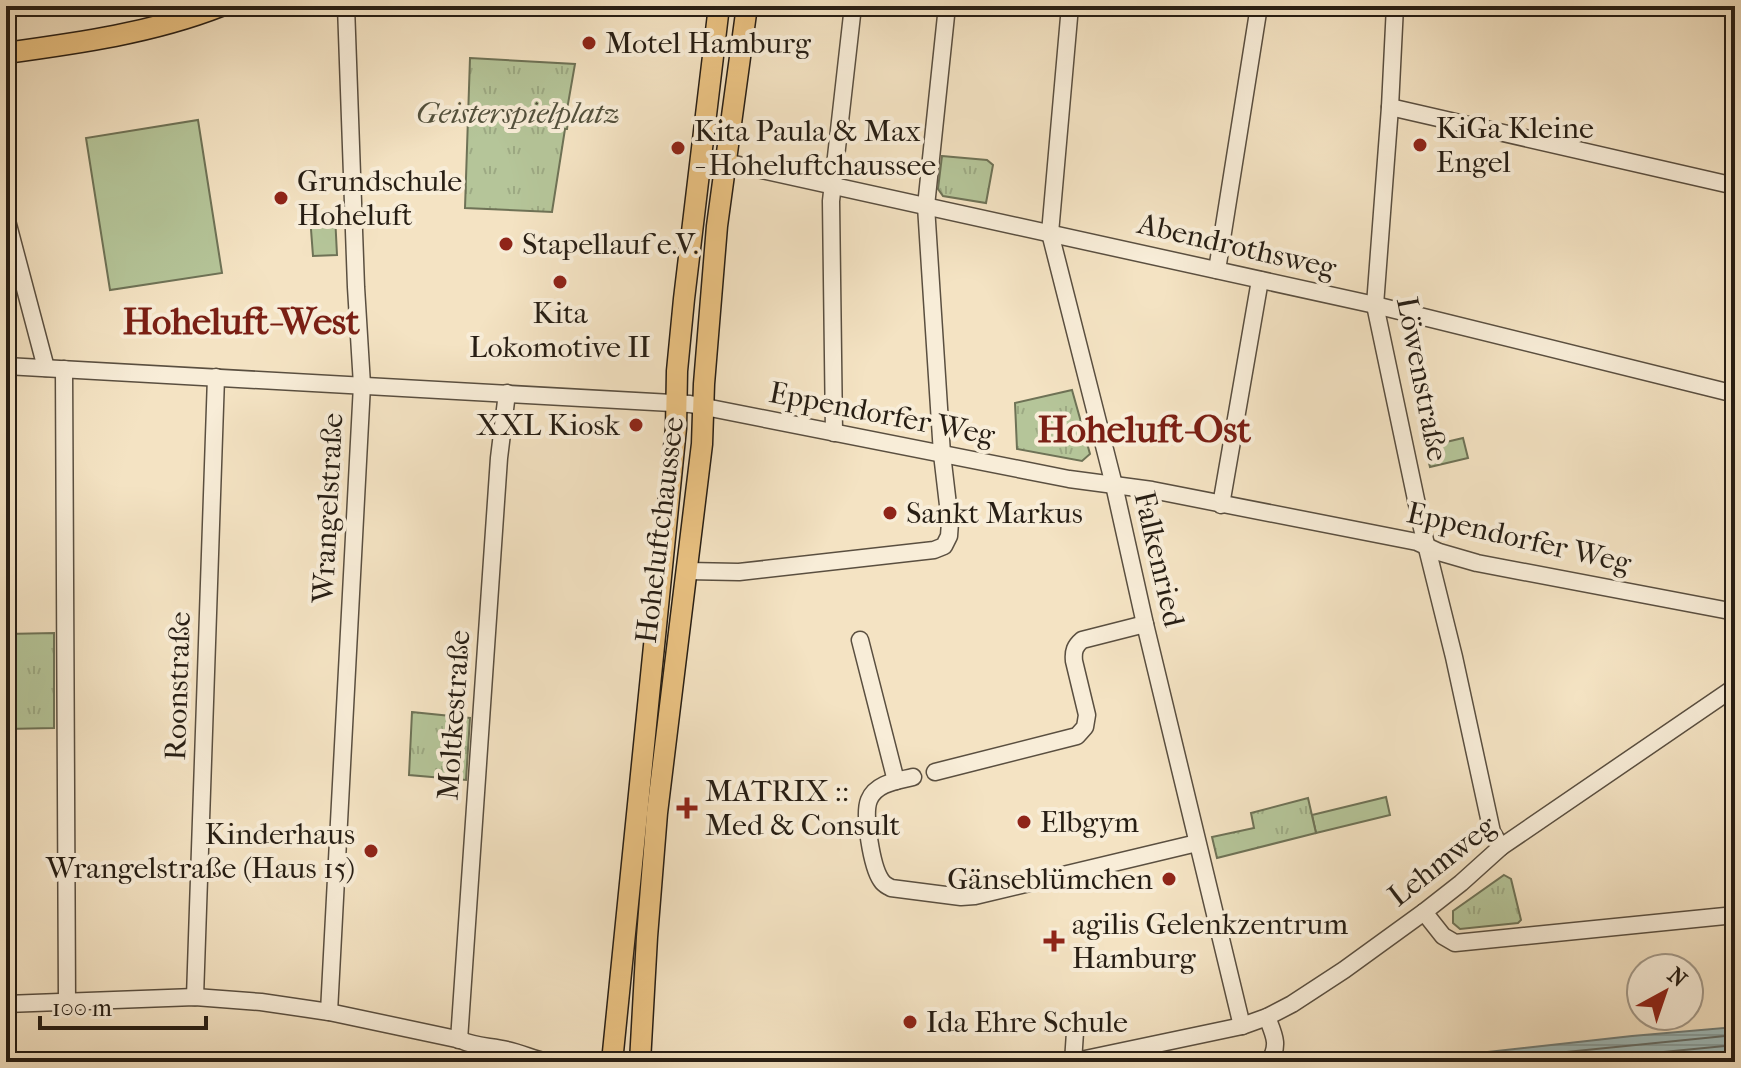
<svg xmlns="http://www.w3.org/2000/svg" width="1741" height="1068" font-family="'IM FELL French Canon',serif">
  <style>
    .green { fill: #b5c599; stroke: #6e7256; stroke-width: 2 }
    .park { fill: url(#park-tufts); stroke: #6e7256; stroke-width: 2 }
    .water { fill: url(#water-rules); stroke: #6f7d79; stroke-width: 2 }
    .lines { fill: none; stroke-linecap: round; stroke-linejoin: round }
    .shore { stroke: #636d68; stroke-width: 2 }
    .minor-casing { stroke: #5a4f40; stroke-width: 19 }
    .major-casing { stroke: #271e14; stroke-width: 23 }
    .minor { stroke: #f8edd8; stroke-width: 16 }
    .major { stroke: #eac282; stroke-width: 20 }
    .poi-dot { fill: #8f2418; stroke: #f8edd8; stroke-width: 3 }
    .labels { text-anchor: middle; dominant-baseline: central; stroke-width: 8; stroke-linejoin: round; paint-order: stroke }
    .poi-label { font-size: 30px; fill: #271e14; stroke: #f8edd8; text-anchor: start }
    .park-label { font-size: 30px; font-style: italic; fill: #52503c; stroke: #f8edd8 }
    .street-label { font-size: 30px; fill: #271e14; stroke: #f8edd8 }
    .district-label { font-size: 38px; font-weight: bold; fill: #7a1f14; stroke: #f8edd8 }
  </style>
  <defs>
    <pattern id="park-tufts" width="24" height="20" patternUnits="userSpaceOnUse" patternTransform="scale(2)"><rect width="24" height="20" fill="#b5c599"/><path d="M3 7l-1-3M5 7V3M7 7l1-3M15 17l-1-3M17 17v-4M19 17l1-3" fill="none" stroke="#9ca983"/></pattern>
    <pattern id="water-rules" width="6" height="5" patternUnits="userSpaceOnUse" patternTransform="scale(2)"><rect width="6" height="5" fill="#9fbcbc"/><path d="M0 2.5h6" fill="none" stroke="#89a1a1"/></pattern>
  </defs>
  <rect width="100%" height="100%" fill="#f4e3c3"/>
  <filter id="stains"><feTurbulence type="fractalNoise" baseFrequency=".0025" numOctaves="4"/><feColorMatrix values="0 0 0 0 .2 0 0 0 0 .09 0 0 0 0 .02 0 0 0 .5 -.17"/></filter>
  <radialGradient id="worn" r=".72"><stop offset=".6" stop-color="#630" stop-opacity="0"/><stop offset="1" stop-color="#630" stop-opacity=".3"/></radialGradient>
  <g class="green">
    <path d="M198,120l24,153 -112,17 -24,-152z"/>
    <path d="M335,215l2,40 -24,1 -3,-40z"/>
    <path d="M1463,438l5,20 -38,9 -5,-20z"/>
    <path d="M1386,797l4,18 -74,18 -4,-18z"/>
  </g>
  <g class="park">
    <path d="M470,58l105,6 -10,57 3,1 -1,7h-2l-13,83 -87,-4z"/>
    <path d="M942,156l45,4 6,5 -7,38 -43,-7 -5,-7z"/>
    <path d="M1072,390l18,64 -8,7 -65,-12 -2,-46z"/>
    <path d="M54,633v95l-48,1v-95z"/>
    <path d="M412,712l58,6 -4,62 -57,-5z"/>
    <path d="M1308,798l8,35 -99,25 -5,-21 42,-9 -3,-15z"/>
    <path d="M1504,875l7,4 10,41 -3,3 -58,6 -7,-6v-12z"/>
  </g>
  <path class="water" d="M1735,1027v35h-338l235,-26z"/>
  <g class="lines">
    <g class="shore">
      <path d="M1466,1062l269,-27"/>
      <path d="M1561,1062l174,-17"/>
    </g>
    <defs>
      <g id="minor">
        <path d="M1070,6l-20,227 64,252 31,139 97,402"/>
        <path d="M1395,6l-5,101 -15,198 47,223 32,129 38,175 9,15"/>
        <path d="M1390,107l345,79"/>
        <path d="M725,162l650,143 360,89"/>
        <path d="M6,217l40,151"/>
        <path d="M1217,270l42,-264"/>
        <path d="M6,366l684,38 379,75 83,11 265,52 22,10 38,11 258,49"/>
        <path d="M64,369l3,633"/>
        <path d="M834,433l-3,-232 22,-195"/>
        <path d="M1221,505l39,-225"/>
        <path d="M687,571l52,1 195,-22 10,-4 5,-10 1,-14 -8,-68 -16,-248 21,-200"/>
        <path d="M860,640l36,141"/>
        <path d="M935,772l142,-36 8,-9 2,-12 -13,-54c-1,-10 1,-15 8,-21l63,-16"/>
        <path d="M913,777c-16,4 -37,6 -44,23 -6,15 3,67 12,80 3,5 5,5 10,8l70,9 14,-1 222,-53"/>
        <path d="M1424,912l19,24 12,7 280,-28"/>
        <path d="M195,997l21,-620"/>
        <path d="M6,1004l189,-7 66,5 68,10 132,28c14,7 31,6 46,10 14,3 26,9 40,12"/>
        <path d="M329,1012l33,-627 -6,-98 -10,-281"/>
        <path d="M1267,1017c7,18 13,28 2,45"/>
        <path d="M459,1040l40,-582 8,-65"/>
        <path d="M1071,1062l171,-36 25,-9 25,-13 52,-34 80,-58 37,-29 40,-36 234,-160"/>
        <path d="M1073,1062l2,-30"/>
      </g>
      <g id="major">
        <path d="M6,53c73,-10 146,-20 215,-47"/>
        <path d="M612,1062l64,-634 1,-57 7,-72 35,-293"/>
        <path d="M640,1062l7,-125 10,-124 45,-369 2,-60 13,-158 30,-220"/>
      </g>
    </defs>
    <use href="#minor" class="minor-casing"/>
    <use href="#major" class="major-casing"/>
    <use href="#minor" class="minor"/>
    <use href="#major" class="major"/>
  </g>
  <g class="poi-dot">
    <circle cx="589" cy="43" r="8"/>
    <circle cx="1420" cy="145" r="8"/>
    <circle cx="678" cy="148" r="8"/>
    <circle cx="281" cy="198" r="8"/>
    <circle cx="506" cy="244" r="8"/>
    <circle cx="560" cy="282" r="8"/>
    <circle cx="636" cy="425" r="8"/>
    <circle cx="890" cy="513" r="8"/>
    <path d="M683 796h8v8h8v8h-8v8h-8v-8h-8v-8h8z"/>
    <circle cx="1024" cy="822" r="8"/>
    <circle cx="371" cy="851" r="8"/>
    <circle cx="1169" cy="879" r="8"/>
    <path d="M1050 929h8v8h8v8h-8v8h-8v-8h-8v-8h8z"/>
    <circle cx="910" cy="1022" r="8"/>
  </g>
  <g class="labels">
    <g class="poi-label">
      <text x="605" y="43">Motel Hamburg</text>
      <text x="1436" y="128">KiGa Kleine<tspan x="1436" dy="34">Engel</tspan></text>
      <text x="694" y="131">Kita Paula &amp; Max<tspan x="694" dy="34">- Hoheluftchaussee</tspan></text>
      <text x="297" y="181">Grundschule<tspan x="297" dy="34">Hoheluft</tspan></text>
      <text x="522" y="244">Stapellauf e.V.</text>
      <text x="560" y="313" text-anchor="middle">Kita<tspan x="560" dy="34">Lokomotive II</tspan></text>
      <text x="620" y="425" text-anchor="end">XXL Kiosk</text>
      <text x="906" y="513">Sankt Markus</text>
      <text x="705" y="791">MATRIX ::<tspan x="705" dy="34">Med &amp; Consult</tspan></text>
      <text x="1040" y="822">Elbgym</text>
      <text x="355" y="834" text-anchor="end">Kinderhaus<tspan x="355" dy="34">Wrangelstraße (Haus 15)</tspan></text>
      <text x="1153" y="879" text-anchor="end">Gänseblümchen</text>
      <text x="1072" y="924">agilis Gelenkzentrum<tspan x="1072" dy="34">Hamburg</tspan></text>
      <text x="926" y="1022">Ida Ehre Schule</text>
    </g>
    <g class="park-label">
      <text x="518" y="113">Geisterspielplatz</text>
    </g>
    <g class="street-label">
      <text transform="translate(1237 246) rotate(13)">Abendrothsweg</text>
      <text transform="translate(1422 379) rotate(79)">Löwenstraße</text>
      <text transform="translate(882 414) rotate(11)">Eppendorfer Weg</text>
      <text transform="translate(328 508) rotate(-87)">Wrangelstraße</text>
      <text transform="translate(660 530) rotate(-83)">Hoheluftchaussee</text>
      <text transform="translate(1519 538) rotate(13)">Eppendorfer Weg</text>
      <text transform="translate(1159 559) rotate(77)">Falkenried</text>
      <text transform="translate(178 686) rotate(-88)">Roonstraße</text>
      <text transform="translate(454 715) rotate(-86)">Moltkestraße</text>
      <text transform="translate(1442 861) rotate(-38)">Lehmweg</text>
    </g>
    <g class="district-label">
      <text x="241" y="321">Hoheluft-West</text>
      <text x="1144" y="429">Hoheluft-Ost</text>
    </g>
  </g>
  <rect width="1741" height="1068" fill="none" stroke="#f4e3c3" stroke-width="32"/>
  <rect x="8" y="8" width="1725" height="1052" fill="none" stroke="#271e14" stroke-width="4"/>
  <rect x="16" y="16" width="1709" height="1036" fill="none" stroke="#271e14" stroke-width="2"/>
  <g transform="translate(1665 992) rotate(40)"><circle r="38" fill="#f8edd8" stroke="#a49a8a" stroke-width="2"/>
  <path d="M0-6L14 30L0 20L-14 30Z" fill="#8f2418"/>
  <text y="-12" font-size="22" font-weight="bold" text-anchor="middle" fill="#271e14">N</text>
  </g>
  <path d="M40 1016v12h166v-12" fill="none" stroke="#271e14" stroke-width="4"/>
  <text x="52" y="1016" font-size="24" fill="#271e14" stroke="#f8edd8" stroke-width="6" paint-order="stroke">100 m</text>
  <rect width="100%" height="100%" filter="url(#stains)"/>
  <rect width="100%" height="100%" fill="url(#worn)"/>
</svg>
